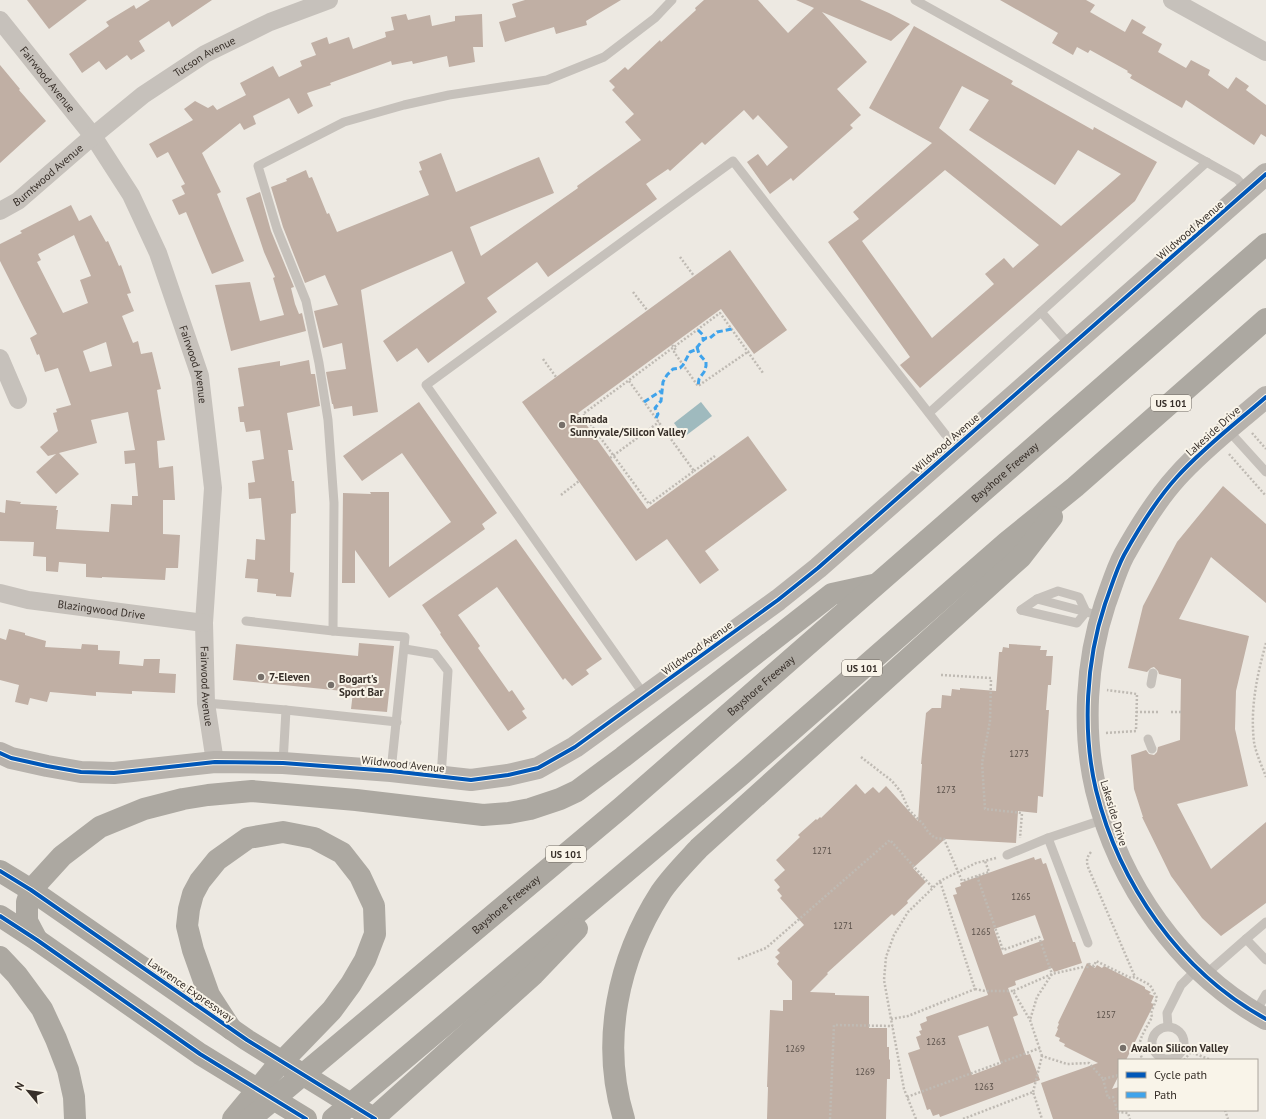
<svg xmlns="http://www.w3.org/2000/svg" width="1266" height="1119" font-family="'PT Sans',sans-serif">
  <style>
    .water { fill: #9fbabe }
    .building { fill: #c0afa4; fill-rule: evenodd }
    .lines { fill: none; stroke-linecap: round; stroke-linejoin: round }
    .path { stroke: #bfbab3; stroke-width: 2.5; stroke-dasharray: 2 2; stroke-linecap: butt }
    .lane { stroke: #c6c1bb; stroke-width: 9 }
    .street { stroke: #c6c1bb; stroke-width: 18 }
    .secondary { stroke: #b7b2ac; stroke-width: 22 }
    .highway { stroke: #aca8a1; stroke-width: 22 }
    .quiet { stroke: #3fa3eb; stroke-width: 3; stroke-dasharray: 6 3; stroke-linecap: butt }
    .cycleway-casing { stroke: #f9f4e9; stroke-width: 6 }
    .cycleway { stroke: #0057b8; stroke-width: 4 }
    .poi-dot { fill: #77706a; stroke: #f9f4e9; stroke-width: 1.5 }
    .labels { text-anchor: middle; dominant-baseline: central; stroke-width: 4; stroke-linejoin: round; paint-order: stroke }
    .number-label { font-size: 9px; fill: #594f48 }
    .shield { fill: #f9f4e9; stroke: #716a63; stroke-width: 1 }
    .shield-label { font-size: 10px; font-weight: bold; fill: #372f29 }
    .street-label { font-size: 11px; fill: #372f29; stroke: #f9f4e9 }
    .poi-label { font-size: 11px; font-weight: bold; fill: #372f29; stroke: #f9f4e9; text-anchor: start }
  </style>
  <rect width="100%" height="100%" fill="#ede9e2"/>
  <path class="water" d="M701,402l11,14 -28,21 -10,-14z"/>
  <g class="building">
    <path d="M27,0h60l-38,29z"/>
    <path d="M150,0h62l-40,27 -3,-6 -30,20 6,10 -14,9 -4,-5 -21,15 -7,-9 -17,12 -13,-19 40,-28 -3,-4 28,-17 2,4z"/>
    <path d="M525,0h96l-35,21 1,4 -31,9 -2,-7 -49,15 -6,-20 17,-5 -4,-13z"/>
    <path d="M704,0h54l30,33 26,-25 -18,-8h64l29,13 21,11 -19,17 -69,-29 45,50 -30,27 24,26 -11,10 3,3 -60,53 -2,-3 -21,16 -23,-32 11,-8 9,12 21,-19 -30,-32 -5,5 -9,-10 -39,35 -3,-3 -32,29 -2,-2 -22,15 11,15 -109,78 -11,-15 -50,36 10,14 -69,51 -11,-15 -20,14 -14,-21 39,-28 43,-30 -13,-32 -91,39 17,122 -25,4 -1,-10 -18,3 -1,-5h-1l-6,-32 20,-3 -4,-26 -19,5 -9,-37 24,-6 -13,-30 -20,8 -22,-56 -12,-40 16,-6 -1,-2 20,-9 3,8 3,-1 15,37 2,-1 8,19 92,-37 -10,-24 3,-1 -3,-8 22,-9 15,39 83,-35 15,36 -84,34 11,29 97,-68 -1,-2 64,-46 -16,-18 9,-8 -22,-24 3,-3 -6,-6 16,-14 3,3 32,-30 1,2 35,-32 -1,-2z"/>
    <path d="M1000,0h86l9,5 -5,7 35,20 7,-13 14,8 -4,6 20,11 -4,8 28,16 5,-8 19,10 -2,5 20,14 8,-12 13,9 -3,4 20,15v32l-5,-3 -7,11 -68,-45 -4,8 -52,-30 2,-3 -5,-3 1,-1 -38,-21 -2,3 -11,-6 -4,8 -21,-12 6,-10z"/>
    <path d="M406,14l2,6 22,-5 2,11 23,-5v-5l27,-2 1,33h-10l2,15 -26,5 -2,-11 -34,8 -1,-3 -20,4 -1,-4 -61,22 1,2 -24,8 6,13 -15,8 -9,-16 -36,18 3,8 -12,6 -4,-7 -38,30 19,39 -4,2 27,67 -32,13 -26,-62 -7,3 -7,-15 13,-6 -4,-8 4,-2 -17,-32 -11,6 -8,-14 44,-24 -9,-11 11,-8 13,7 5,-3 4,5 29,-15 -6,-12 33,-17 6,11 23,-11 -2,-5 16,-6 -5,-12 16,-6 2,7 20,-7 4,12 33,-12 -1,-5 9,-2 -3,-13z"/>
    <path d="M914,26l99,55 -2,3 82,46 1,-3 63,35 -22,39 -215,187 -20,-23 10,-8 -82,-115 31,-23 -6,-7 79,-69 -63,-35zM962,86l27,14 -20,30 86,55 23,-35 43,24 -60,52 -122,-98zM945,170l94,75 -26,23 -9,-10 -19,16 9,10 -62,54 -70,-97z"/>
    <path d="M0,65l20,24 -1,1 27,31 -46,42z"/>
    <path d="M260,192l11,39 23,56 -3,1 4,16 4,10 3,-1 4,18 -75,20 -16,-66 35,-3 10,39 24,-6 -11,-37 2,-1 -11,-25 -18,-54z"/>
    <path d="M71,205l8,16 12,-6 15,27 2,-1 11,25 2,-1 10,28 -4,1 7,17 -12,5 11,27 5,-2 3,13 11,-2 9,37 -4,1 8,50 -8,1 2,27 14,-2 2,34h-12v34l17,1 -2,33h-12l-1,12 -63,-3v1l-16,-1v-13l-27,-2 -1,10 -12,-1v-14l-13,-1 1,-14 -34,-1v-29l5,1 1,-13 15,2 -1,2 37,2 -1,4h2l-2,19 53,3 2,-28 21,1v-9h6l-3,-33 -10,1 -1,-13 11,-1 -7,-38 -37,8 6,23 -38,10 20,21 -23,20 -20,-22 20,-18 -8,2 -8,-9 18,-16 -5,-18 4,-1 -1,-3 15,-4 -13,-37 -13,4 -6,-18 -2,1 -7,-17 7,-4 -37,-73v-17l22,-11 -2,-2zM74,235l17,41 -11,4 8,23 -25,10 -26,-51 4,-2 -3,-6zM106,342l6,24 -22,6 -7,-21z"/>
    <path d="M730,250l57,80 -33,24 -33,-45 -143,104 69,96 101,-73 39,54 -82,61 14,19 -19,14 -33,-45 -31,22 -114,-159z"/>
    <path d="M309,360l2,14h4l5,32 -33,7 6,37h-5l4,31h2l2,32 -5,1 -1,58 4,1 -3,24 -15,-1v-2l-19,-2 1,-13 -13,-1 2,-19 8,1 1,-21 9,1 -4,-42 -12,1 -1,-16 7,-1 -3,-21 12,-2 -4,-29 -14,2 -2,-10h-4l-2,-15 6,-1 -6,-38 42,-7v5z"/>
    <path d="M419,402l78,111 -15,11 3,5 -96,69 -34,-48v33h-13l1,-90 28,1 -1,-2h19v75l62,-45 -49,-69 -40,28 -19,-25z"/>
    <path d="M1223,486l43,38v79l-55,-46 -32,62 70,17 -13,55 -1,38 13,57 -71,18 34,65 55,-47v81l-45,33 -19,-18 -31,-42 -29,-59h1l-9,-28 -3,-34 15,-5 3,4 5,1 3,-3 1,-5 22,-7 1,-61 -22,-5 -1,-3 -4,-4 -3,1 -4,4 -19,-4 15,-62 34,-64z"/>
    <path d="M516,539l86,120 -16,11 3,4 -17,12 -7,-8 -2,2 -66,-93 -39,28 22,31 -2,2 31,44 3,-2 13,19 -3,2 5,7 -19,13 -68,-97 1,-1 -19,-28z"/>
    <path d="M9,629l16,4v2l21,6 -1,6 36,2 1,-5 16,1v5l22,1 -1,13 24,2 1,-7h16l-1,14 17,1 -1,19 -43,-2v3l-36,-2v4l-46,-4 -3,10 -17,-4 -2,7 -13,-3 4,-17 -19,-5v-42l6,2z"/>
    <path d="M359,643l35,3 -7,66 -36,-3 2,-17 -120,-12 3,-36 122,12z"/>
    <path d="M1009,644l32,2 -1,4h7l-1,6h7l-2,29h-3l-2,25h3l-6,87 -5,-1 -1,17 -19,-2 -2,32 -71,-4 -32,29 13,14 -19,19 1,2 -14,13 -2,-2 -65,59 1,1 -18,18 25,1v2l34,1v32h18v19h2v13l1,-1v20h-3l-1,40h-119l1,-32h-1l3,-77 13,1v-11h9v-19l-15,-17 2,-3 -4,-4 5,-4 -3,-3 27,-25 -24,-27 2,-2 -5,-6 3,-3 -6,-7 11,-10 -9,-10 24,-23 -2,-2 18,-16 1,1 3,-3 1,1 35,-34 9,10 8,-7 6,6 7,-7 32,35 4,-57h-1l5,-51 6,-5h9l1,-13 9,1 1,-7 8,1v-2l36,3 3,-39h3l1,-5 6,1z"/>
    <path d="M1034,857l1,3 6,-2 2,6 3,-1 27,79h2l7,21 -28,9 -2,-4 -37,13 1,4 -8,3 10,27 -5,2 13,38 4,-1 10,26 -100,37 -1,-3 -6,2 -3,-7 -3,1 -19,-57 12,-4 -4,-12 5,-2 -2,-4 3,-1 -2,-6 7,-3 -1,-4 62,-22 -35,-100 4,-1 -2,-6 6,-2 -1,-3zM1035,915l9,25 -41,15 -9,-26zM988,1026l13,38 -29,11 -14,-39z"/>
    <path d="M1087,963l8,5 2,-3 5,3 2,-2 41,21v2l6,3 -2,2 5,2 -3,7 3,1 -28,56h-7v15l-7,14 7,-2v32h-66l-12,-36 57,-20 -34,-17 1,-2 -6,-3 1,-3 -5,-2 3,-7 -1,-1 2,-4 -1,-1z"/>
  </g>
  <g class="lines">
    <g class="path">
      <path d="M680,257l14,19"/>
      <path d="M633,292l14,18"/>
      <path d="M672,345l4,5 -2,2 24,34 51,-35"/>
      <path d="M543,359l13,18"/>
      <path d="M629,381l65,90 -45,33 -66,-90 137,-101 43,60"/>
      <path d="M1252,433l14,16"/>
      <path d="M1229,454l37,42"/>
      <path d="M610,458l49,-36"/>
      <path d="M694,471l21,-15"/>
      <path d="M561,495l18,-14"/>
      <path d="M1266,643c-9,32 -16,65 -12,99 2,12 8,24 12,35"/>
      <path d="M941,675l50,3 -1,43 -8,42 3,46 37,4 -2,25"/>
      <path d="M1136,712h23"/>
      <path d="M1171,712h10"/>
      <path d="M1106,733l30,-2 1,-37 -30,-4"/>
      <path d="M861,757l31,24 9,11 8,18 14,14 5,8 7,6 9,1 18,42 27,-9 -4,-11"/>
      <path d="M1091,852c-4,5 -5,8 -3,15l47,110"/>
      <path d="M977,876l26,74 36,-13 13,37 -15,23 -7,23"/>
      <path d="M738,959l28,-11 124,-108 43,48"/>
      <path d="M1087,968l2,-4 5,2 2,-5 35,17 4,-1 15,8 7,13 -6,15 1,4c-8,16 -18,26 -9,43"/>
      <path d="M975,989l10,2h28"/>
      <path d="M891,1019l17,-3 67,-27 -35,-108"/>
      <path d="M1042,1056l-12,-36 -17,-29 39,-17 31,-7"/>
      <path d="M1184,1060l7,-8 20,8"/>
      <path d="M1103,1079l5,19 5,-1 5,15 10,1 2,6"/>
      <path d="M1033,1092l9,-36 25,8 22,-1 14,16 16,-4"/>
      <path d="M907,1097l133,-49"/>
      <path d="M1225,1110l3,9"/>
      <path d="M830,1119l4,-94 59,1"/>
      <path d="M916,1119l-12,-30 -13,-70 -7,-39 2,-23 8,-22 14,-23 32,-31 36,-18 20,-5"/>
      <path d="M963,1119l70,-27 9,27"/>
    </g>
    <g class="lane">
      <path d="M915,0l322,179 11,12"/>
      <path d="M1041,312l29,33"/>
      <path d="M929,413l278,-251"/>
      <path d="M1228,430l38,42"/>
      <path d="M1037,599l53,14"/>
      <path d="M1021,610l16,-11 21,-8 21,6 7,15"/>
      <path d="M1021,610l56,13 9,-11"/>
      <path d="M246,621l87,10 72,6 -14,134"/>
      <path d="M333,631l1,-128 -6,-83 -9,-57 -13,-62 -29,-72 -19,-63 86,-44 60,-17 45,-10 98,-15 57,-23 51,-39 17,-18"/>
      <path d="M405,649l30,5 13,17 -7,106"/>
      <path d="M1151,684l2,-11"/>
      <path d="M645,696l-219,-311 307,-224 212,273 12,11"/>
      <path d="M206,703l80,7 111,12"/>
      <path d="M1148,739l4,10"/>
      <path d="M283,763l3,-53"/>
      <path d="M1048,838l40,105"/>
      <path d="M1007,855l41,-17 57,-19"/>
      <path d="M1246,939l20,-17"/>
      <path d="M1205,975l41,-36 20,21"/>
      <path d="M1255,1013l11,-19"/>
      <path d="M1168,1026l-1,-13 14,-28 17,-17"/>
      <circle cx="1168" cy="1043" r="16"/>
    </g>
    <g class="street">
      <path d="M1172,0l94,52"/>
      <path id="s1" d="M0,20l93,116 38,59 27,58 42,123 13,112 -9,135 2,80 9,59"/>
      <path id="s2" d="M0,211l18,-10 75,-65 50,-41 62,-41 65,-32 59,-22"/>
      <path d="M0,358l18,42"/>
      <path id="s3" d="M0,593l28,7 176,23"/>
    </g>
    <g class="secondary">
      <path d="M1266,397c-30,26 -63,51 -89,80 -21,23 -38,51 -53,78 -8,15 -13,33 -19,49 -19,57 -23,127 -9,186 23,94 84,182 170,229"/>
      <path d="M0,753l11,5 36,8 34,6 33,1 101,-11 68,1 108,8 80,9 37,-5 30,-7 37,-21 203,-147 40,-32 448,-394"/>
    </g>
    <g class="highway">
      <path d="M0,871l31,19 216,150 128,79"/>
      <path d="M0,916l37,24 163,114 106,65"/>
      <path d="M37,940l-10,-19v-19l4,-12 31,-34 38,-29 44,-18 39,-10 25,-4 44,-4 104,9 127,15 26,-2 21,-4 30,-10 17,-8 46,-34 209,-163 41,-9"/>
      <path d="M0,957l17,18 25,34 14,30 12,31 6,27 1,22"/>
      <path d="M231,1029l-22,-34 -16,-45 -6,-24 2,-17 4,-15 7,-13 17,-21 31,-22 35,-6 31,6 28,15 18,23 14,30 1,28 -10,26 -14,24 -19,26 -60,62 -39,47"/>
      <path id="s4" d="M250,1119l372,-312 644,-563"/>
      <path d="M333,1119l409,-345 265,-232 68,-55 191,-168"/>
      <path d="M373,1119l161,-145 43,-45"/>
      <path d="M624,1119c-24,-77 -6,-160 37,-227 10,-15 26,-31 38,-44l322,-291 31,-40"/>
    </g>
    <g class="quiet">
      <path d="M698,330l5,5v4"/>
      <path d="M697,347l2,7 7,8v4l-2,6 -5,7 -1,7"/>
      <path d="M644,402l17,-11"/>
      <path d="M656,418l2,-4 -3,-6 6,-7 2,-19 4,-7 6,-6 7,-1 3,-3 7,-13 5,-2 7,-9 4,-3h4l7,-6 15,-3"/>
    </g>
    <defs>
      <g id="cycleway">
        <path d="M1266,397c-30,26 -63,51 -89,80 -21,23 -38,51 -53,78 -8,15 -13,33 -19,49 -19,57 -23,127 -9,186 23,94 84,182 170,229"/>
        <path d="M0,753l11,5 36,8 34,6 33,1 101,-11 68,1 108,8 80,9 37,-5 30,-7 37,-21 203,-147 40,-32 448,-394"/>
        <path d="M0,871l31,19 216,150 128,79"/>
        <path d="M0,916l37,24 163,114 106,65"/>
      </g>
    </defs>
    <use href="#cycleway" class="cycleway-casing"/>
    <use href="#cycleway" class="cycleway"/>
  </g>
  <g class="poi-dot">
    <circle cx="562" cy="425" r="4"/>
    <circle cx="261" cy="677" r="4"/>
    <circle cx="331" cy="685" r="4"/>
    <circle cx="1123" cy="1048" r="4"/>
  </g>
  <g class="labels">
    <g class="number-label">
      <text x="1019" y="753">1273</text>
      <text x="946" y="789">1273</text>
      <text x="822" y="850">1271</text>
      <text x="1021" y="896">1265</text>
      <text x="843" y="925">1271</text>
      <text x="981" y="931">1265</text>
      <text x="1106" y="1014">1257</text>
      <text x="936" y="1041">1263</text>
      <text x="795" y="1048">1269</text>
      <text x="865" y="1071">1269</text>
      <text x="984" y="1086">1263</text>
    </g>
    <g class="shield">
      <rect x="1151" y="395" width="40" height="16" rx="3"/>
      <rect x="842" y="660" width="40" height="16" rx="3"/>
      <rect x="546" y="846" width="40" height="16" rx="3"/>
    </g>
    <g class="shield-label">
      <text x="1171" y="403">US 101</text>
      <text x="862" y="668">US 101</text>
      <text x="566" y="854">US 101</text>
    </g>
    <g class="street-label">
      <text stroke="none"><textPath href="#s2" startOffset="257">Tucson Avenue</textPath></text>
      <text stroke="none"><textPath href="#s1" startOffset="76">Fairwood Avenue</textPath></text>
      <text stroke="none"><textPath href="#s2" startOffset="60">Burntwood Avenue</textPath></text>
      <text transform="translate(1190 230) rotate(-41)">Wildwood Avenue</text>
      <text stroke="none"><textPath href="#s1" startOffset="400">Fairwood Avenue</textPath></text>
      <text transform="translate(1213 431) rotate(-42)">Lakeside Drive</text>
      <text transform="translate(946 443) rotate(-41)">Wildwood Avenue</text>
      <text stroke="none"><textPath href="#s4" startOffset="994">Bayshore Freeway</textPath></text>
      <text stroke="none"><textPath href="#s3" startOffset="103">Blazingwood Drive</textPath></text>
      <text transform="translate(697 648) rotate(-36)">Wildwood Avenue</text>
      <text stroke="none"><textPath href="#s4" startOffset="670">Bayshore Freeway</textPath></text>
      <text stroke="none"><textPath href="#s1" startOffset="724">Fairwood Avenue</textPath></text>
      <text transform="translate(403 764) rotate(6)">Wildwood Avenue</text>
      <text transform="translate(1114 813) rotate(73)">Lakeside Drive</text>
      <text stroke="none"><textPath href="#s4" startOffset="334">Bayshore Freeway</textPath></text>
      <text transform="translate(191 990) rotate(35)">Lawrence Expressway</text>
    </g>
    <g class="poi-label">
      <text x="570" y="419">Ramada<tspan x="570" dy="13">Sunnyvale/Silicon Valley</tspan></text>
      <text x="269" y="677">7-Eleven</text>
      <text x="339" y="679">Bogart's<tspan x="339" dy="13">Sport Bar</tspan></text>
      <text x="1131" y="1048">Avalon Silicon Valley</text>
    </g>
  </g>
  <rect x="1118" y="1059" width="140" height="52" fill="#f9f4e9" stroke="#aba59c"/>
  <rect x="1126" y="1072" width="20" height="6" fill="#0057b8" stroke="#aba59c"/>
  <text x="1154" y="1079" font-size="12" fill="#372f29">Cycle path</text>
  <rect x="1126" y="1092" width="20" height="6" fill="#3fa3eb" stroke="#aba59c"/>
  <text x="1154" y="1099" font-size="12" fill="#372f29">Path</text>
  <g transform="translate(28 1091) rotate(299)" stroke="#f9f4e9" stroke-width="3" paint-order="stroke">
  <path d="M0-3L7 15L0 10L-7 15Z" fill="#372f29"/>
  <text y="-6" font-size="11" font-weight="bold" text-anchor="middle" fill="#372f29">N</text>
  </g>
</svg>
